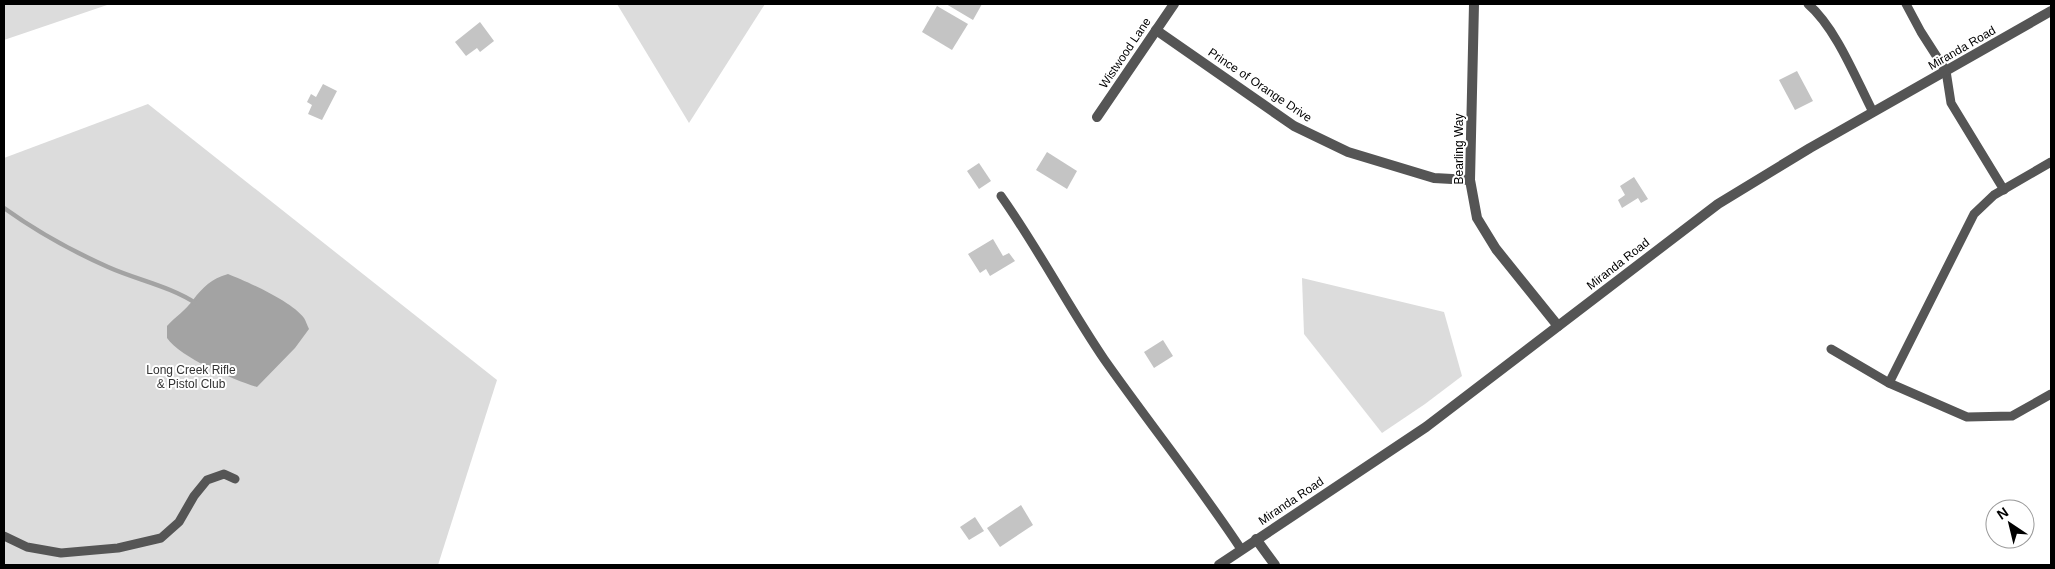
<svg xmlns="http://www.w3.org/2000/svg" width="2055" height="569" font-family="Helvetica,sans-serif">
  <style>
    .green { fill: #dcdcdc }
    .water { fill: #a3a3a3 }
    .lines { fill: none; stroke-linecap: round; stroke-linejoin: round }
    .stream { stroke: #a3a3a3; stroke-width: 4.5 }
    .building { fill: #c4c4c4 }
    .service { stroke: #555; stroke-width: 9 }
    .minor { stroke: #555; stroke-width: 10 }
    .labels { text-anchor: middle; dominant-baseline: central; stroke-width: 4; stroke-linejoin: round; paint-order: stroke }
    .street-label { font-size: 12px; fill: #000; stroke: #fff }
    .park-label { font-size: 12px; fill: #333; stroke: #fff }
  </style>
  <rect width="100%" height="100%" fill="#fff"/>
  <g class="green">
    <path d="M4,4h106l-106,36z"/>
    <path d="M617,4h148l-76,119z"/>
    <path d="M148,104l349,276 -59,185h-434v-407z"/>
    <path d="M1302,278l142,34 18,64 -37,28 -43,29 -78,-99z"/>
  </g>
  <path class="water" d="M228,274c20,8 63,27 76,44 2,3 3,7 5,11l-14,19 -38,39c-23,-7 -76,-29 -90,-49v-12c8,-9 19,-16 26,-26 10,-13 18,-21 35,-26z"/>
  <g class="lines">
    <path class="stream" d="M4,208c32,23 68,43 104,59 29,13 62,19 89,37"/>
  </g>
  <g class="building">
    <path d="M946,4h36l-9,16z"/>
    <path d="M937,6l31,18 -16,26 -30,-18z"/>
    <path d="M480,22l14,19 -14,11 -3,-4 -11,8 -11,-14z"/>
    <path d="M1797,71l16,30 -18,9 -16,-30z"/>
    <path d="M323,84l14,7 -15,29 -14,-6 4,-9 -5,-3 4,-8 5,3z"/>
    <path d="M1047,152l30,19 -10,18 -31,-19z"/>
    <path d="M979,163l12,18 -12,8 -12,-18z"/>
    <path d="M1634,177l14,22 -7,4 -3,-5 -16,10 -4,-8 7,-5 -5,-9z"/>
    <path d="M993,239l10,17 6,-3 6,8 -25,15 -4,-7 -6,4 -12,-19z"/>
    <path d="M1163,340l10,16 -19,12 -10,-16z"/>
    <path d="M1021,505l12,20 -33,22 -13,-19z"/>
    <path d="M975,517l9,14 -15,9 -9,-13z"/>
  </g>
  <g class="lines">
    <g class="service">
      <path d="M1808,4c28,24 48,75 65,108"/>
      <path d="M1906,4l15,28 25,39 5,32 53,87"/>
      <path d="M1001,196c37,52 67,110 103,163 45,64 94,125 137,190"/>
      <path d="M1831,349l58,34 78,34 45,-1 39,-22"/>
      <path d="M1889,383l85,-169 20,-19 57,-33"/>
      <path d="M4,536l23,11 34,6 57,-5 43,-10 18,-16 15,-26 13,-16 17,-6 11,5"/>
    </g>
    <g class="minor">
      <path d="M1474,4l-4,176 7,38 19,31 62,77"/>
      <path d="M1156,30l138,96 54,26 86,26 36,2"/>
      <path d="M1097,117l77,-113"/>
      <path d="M1256,539l19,26"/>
      <path d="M1219,565l207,-138 292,-223 92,-56 241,-137"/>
    </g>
  </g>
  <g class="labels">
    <g class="street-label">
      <text transform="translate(1962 48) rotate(-30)">Miranda Road</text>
      <text transform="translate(1125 53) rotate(-56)">Wistwood Lane</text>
      <text transform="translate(1260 85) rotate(34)">Prince of Orange Drive</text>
      <text transform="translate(1459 149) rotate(-90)">Bearling Way</text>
      <text transform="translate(1618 264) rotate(-38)">Miranda Road</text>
      <text transform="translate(1291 501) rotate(-34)">Miranda Road</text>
    </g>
    <g class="park-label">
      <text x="191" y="370">Long Creek Rifle<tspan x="191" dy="14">&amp; Pistol Club</tspan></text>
    </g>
  </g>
  <rect width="2055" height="569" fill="none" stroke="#000000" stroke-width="10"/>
  <g transform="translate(2010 524) rotate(325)"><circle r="24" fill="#ffffff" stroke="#999999"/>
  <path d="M0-4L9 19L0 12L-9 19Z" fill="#000000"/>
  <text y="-8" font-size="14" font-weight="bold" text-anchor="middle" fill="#000000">N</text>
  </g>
</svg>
